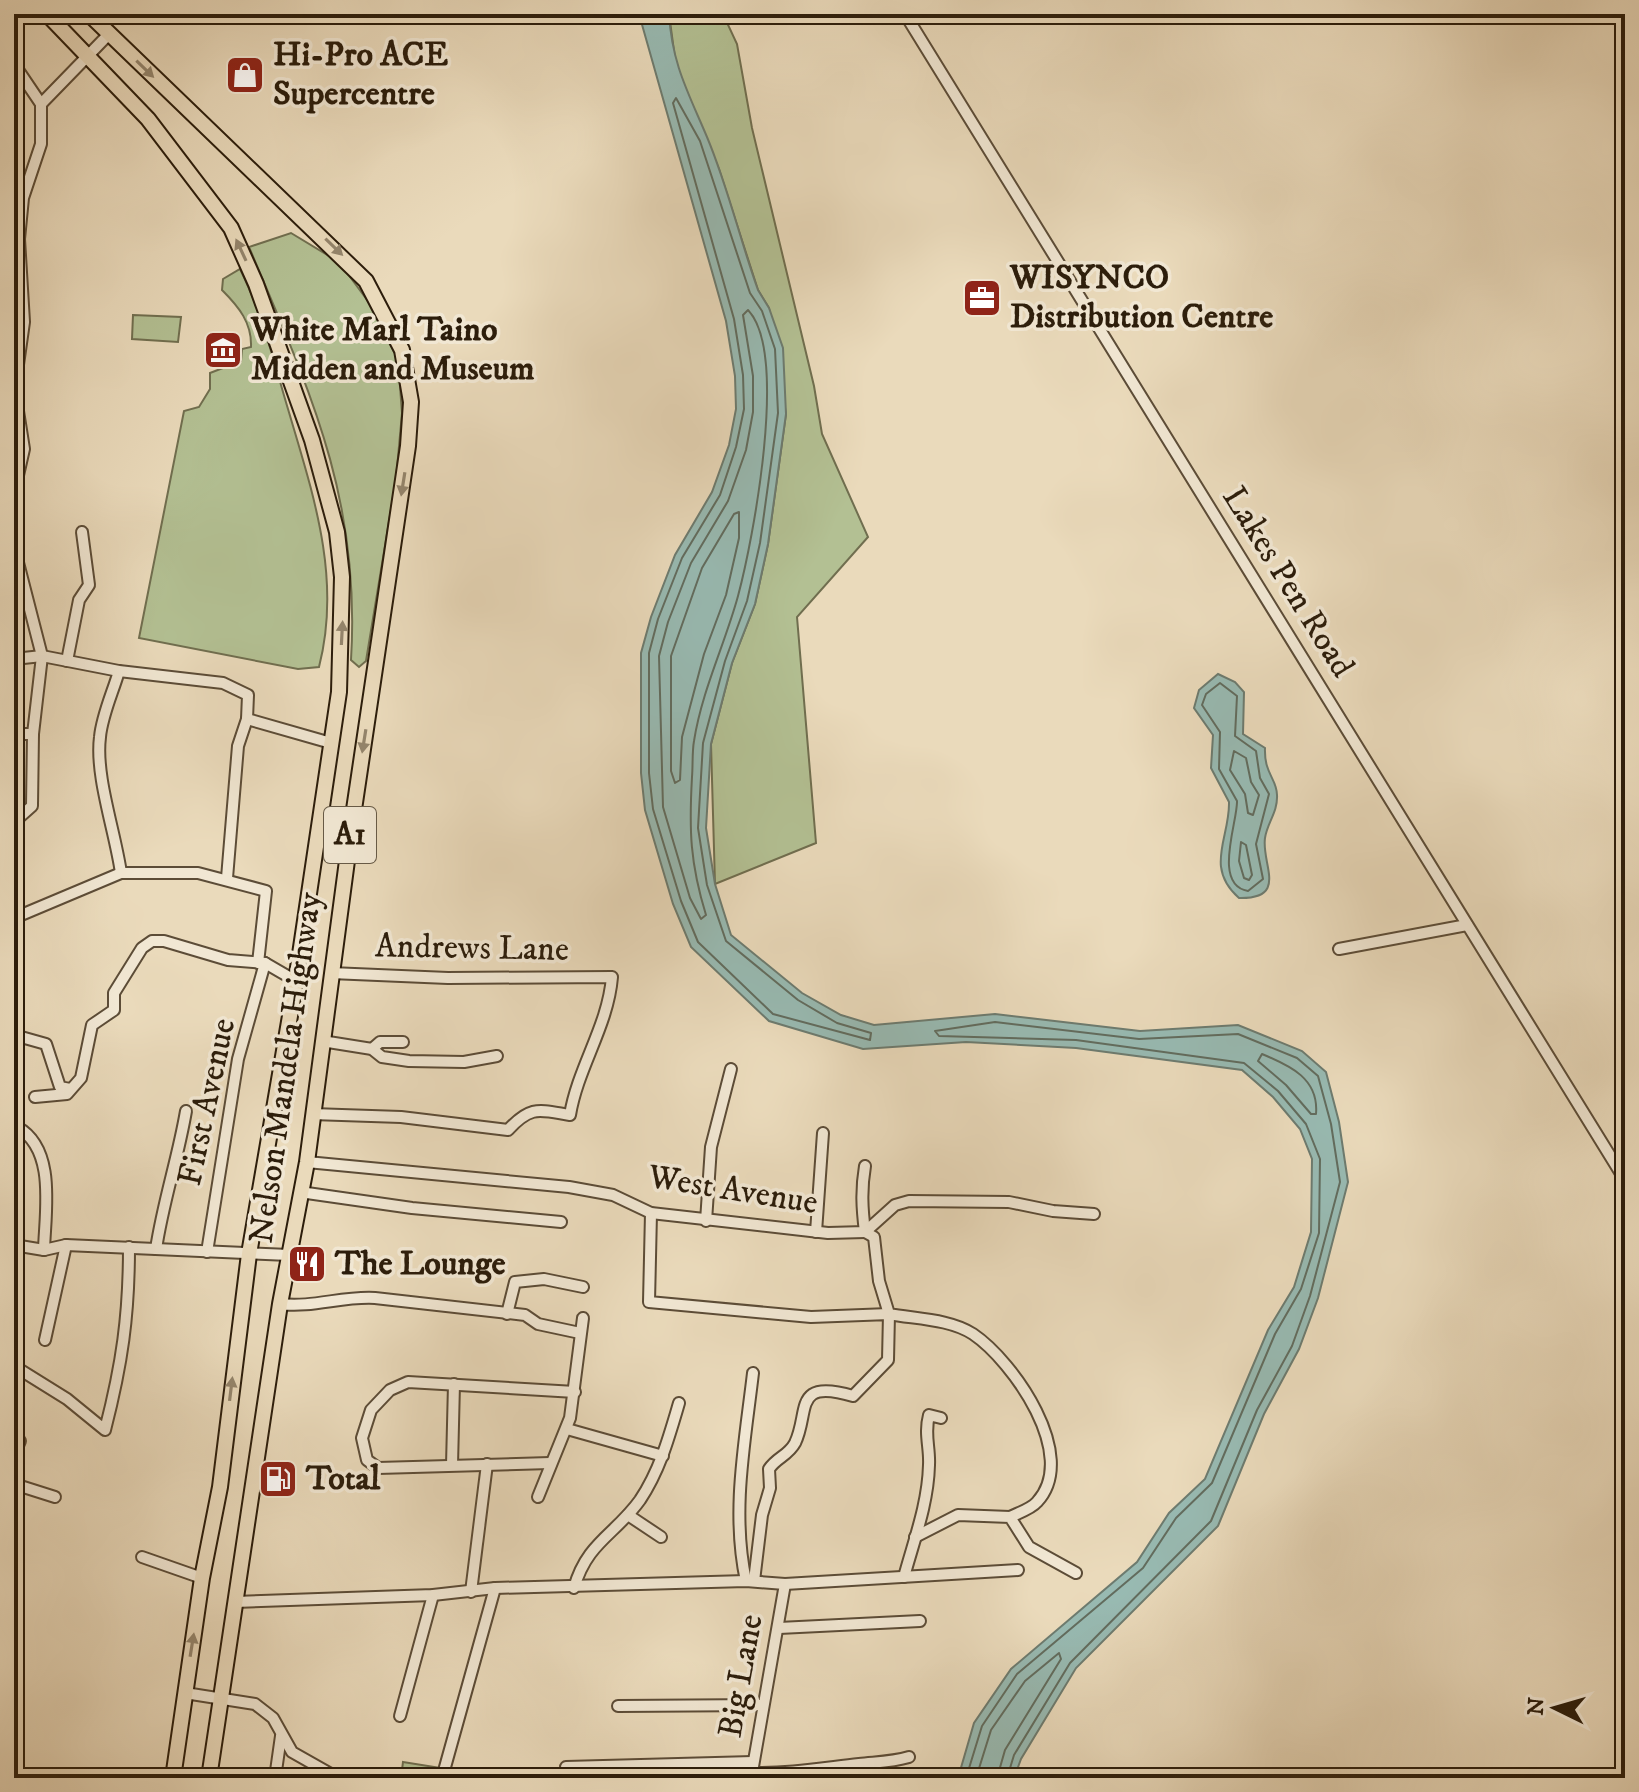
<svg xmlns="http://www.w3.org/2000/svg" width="1639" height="1792" font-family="'IM FELL DW Pica',serif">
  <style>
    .green { fill: #b3c093; stroke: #706e4f; stroke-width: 2 }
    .water { fill: #98bab2; stroke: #6d7b6f; stroke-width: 2 }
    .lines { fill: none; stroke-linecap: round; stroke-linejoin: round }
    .shore { stroke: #626c5e; stroke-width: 2 }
    .minor-casing { stroke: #5c4c37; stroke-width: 14 }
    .highway-casing { stroke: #2c1d0b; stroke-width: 18 }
    .minor { stroke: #f1e7d3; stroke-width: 10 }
    .highway { stroke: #eadabb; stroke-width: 14 }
    .oneway { fill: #94856c }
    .labels { text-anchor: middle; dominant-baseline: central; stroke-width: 7; stroke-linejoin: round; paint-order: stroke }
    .shield { fill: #f1e7d3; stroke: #675a47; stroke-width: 2 }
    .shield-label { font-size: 32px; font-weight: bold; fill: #2c1d0b }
    .poi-label { font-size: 34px; font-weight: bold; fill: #2c1d0b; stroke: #f1e7d3; text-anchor: start }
    .street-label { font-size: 34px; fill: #2c1d0b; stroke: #f1e7d3 }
  </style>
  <rect width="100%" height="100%" fill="#eadabb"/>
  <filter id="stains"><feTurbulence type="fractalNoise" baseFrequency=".0025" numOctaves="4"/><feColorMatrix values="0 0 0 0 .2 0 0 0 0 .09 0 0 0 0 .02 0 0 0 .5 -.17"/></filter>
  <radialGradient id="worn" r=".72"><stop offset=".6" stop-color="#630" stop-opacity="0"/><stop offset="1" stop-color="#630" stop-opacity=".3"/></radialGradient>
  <g class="green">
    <path d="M669,14h54l14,30 15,84 62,258 8,48 46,103 -71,80 19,226 -101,41 -4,-140 21,-81 23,-59 13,-60 18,-130 -17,-106 -11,-18 -39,-121 -43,-103z"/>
    <path d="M291,233l48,29 34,46 25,52 4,53 -6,66 -30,182 -7,6 -8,-7c10,-161 -41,-269 -102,-413z"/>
    <path d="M240,269c22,44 34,93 48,140 25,85 54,169 31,258l-21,2 -159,-31 45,-227 15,-4 11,-18v-16l31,-12 1,-12 9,-2c1,-24 -12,-40 -29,-57l1,-11z"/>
    <path d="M133,315l48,2 -3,25 -46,-3z"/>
    <path d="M403,1762l44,7 -3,9h-43z"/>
  </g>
  <g class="water">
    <path d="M639,14h30c3,50 19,78 38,123 21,50 33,103 51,153l11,18 14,40 3,66 -18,130 -13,60 -23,59 -21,81 -5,84 9,56 16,51 71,58 39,22 33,10 121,-11 145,17 98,-6 64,26 24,21 13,50 9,60 -30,116 -19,51 -35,65 -46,112 -142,142 -55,91 -7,19h-56l16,-55 37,-54 126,-107 32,-49 36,-34 63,-149 26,-43 17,-55 1,-73 -12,-30 -27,-32 -31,-27 -166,-22 -110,-6 -103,7 -94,-28 -78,-74 -18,-43 -28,-94 -4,-37v-120l10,-36 24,-62 37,-63 17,-47 7,-36 -1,-33 -9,-55z"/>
    <path d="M1218,674l17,8 9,10 -1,42 22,14c-1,26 12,31 12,47 1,17 -10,28 -12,43 -4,26 24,61 -26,60 -35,-31 -9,-60 -10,-96l-18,-34 2,-33 -19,-27 5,-18z"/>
  </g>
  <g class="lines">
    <g class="shore">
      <path d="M676,98l24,43 50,152 12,18 13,38 3,64 -18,130 -13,58 -22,60 -22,82 -5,85 9,57 19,56 72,59 39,23 34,10 -1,7 -97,-26 -75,-72 -17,-41 -28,-92 -4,-36v-120l9,-34 24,-61 38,-63 16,-48 8,-38 -1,-34 -9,-56 -61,-216z"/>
      <path d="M748,310c41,43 5,230 -10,286 -13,48 -36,94 -44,145 -2,11 -1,24 -2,36 -3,53 -2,86 14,138l-5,4 -11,-21 -27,-91 -4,-151 9,-34 23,-59 37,-62 18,-51 7,-38v-36l-10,-61z"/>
      <path d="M739,512v26l-13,57 -22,59 -22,83 -2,43 -5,3 -4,-12v-115l31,-88 32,-54z"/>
      <path d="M1220,683l17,13 -2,40 21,15 4,27 9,16 -13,50 7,35 -15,12c-36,-6 -10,-70 -11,-90l-18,-32 1,-37 -18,-27 4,-11z"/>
      <path d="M1234,751l12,7 5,24 8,13 -6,20 -5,-2 -3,-19 -15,-24z"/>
      <path d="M1241,842l5,3 6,30 -3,5 -5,-2 -5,-17z"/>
      <path d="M1262,1054c29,12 57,25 54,60h-5l-25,-29 -28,-24z"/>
      <path d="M966,1778l16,-52 35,-52 126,-106 33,-50 36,-35 63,-149 26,-45 18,-56 1,-74 -14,-35 -28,-33 -34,-28 -168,-23 -137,-4 -4,-5 60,-9 144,17 99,-5 59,24 21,18 13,48 9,58 -30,114 -18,50 -35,64 -46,111 -141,142 -56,92 -7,23"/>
      <path d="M976,1778l15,-48 34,-49 34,-28 2,6 -56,91 -8,28"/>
    </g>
    <defs>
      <g id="minor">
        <path d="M905,14l720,1166"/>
        <path d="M14,64l27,40"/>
        <path d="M14,393l10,-71 -5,-83 4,-41 18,-54v-40l68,-70"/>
        <path d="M14,493l10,-44 -9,-57"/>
        <path d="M14,547l28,109 -9,78 -1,72 -18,16"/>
        <path d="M14,659l28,-3 77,15 104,12 25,12 -1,24 84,24"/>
        <path d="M67,661l12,-61 10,-15 -7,-53"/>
        <path d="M119,671c-6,21 -17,44 -19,66 -5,39 15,94 21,136"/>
        <path d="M14,734h19"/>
        <path d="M227,878l11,-132 9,-27"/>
        <path d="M14,918l107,-45h77l68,18 -8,72"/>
        <path d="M1339,949l128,-24"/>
        <path d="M14,1035l32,9 14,43 10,2"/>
        <path d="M322,1041l50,8 10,8 27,4 55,1 33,-6"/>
        <path d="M372,1049l8,-7h23"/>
        <path d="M35,1097l32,-3 14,-16 11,-53 22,-15v-17l28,-45 10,-7h12l64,19 37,3 31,18"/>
        <path d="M312,1114l89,3 107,13c23,-25 31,-20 62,-15 8,-48 38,-89 42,-138l-164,1 -117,-5"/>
        <path d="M17,1127c40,22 28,85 27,123"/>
        <path d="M307,1162l262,25 44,8 38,18 177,20 37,-1 30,-27 14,-4 100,1 44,9 41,3"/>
        <path d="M865,1166c-4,24 -3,42 0,66l9,5 5,44 10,33c27,5 61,5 84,20 40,27 107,122 64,168 -6,7 -19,11 -27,15"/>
        <path d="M300,1192l112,16 149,14"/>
        <path d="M651,1213l-2,89 162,15 78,-3 -1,46 -35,36c-61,-18 -43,16 -58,47 -7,13 -18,14 -26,26l1,19 -8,27 -8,66"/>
        <path d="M706,1221l5,-74 20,-78"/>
        <path d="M816,1232l7,-99"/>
        <path d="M14,1245l30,5 22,-5 223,10"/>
        <path d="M156,1249c7,-47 22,-91 30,-138"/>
        <path d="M207,1252l31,-193 27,-96"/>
        <path d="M280,1304c33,4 62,-8 95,-6l150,17 13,9 42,9"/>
        <path d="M507,1314l8,-32 29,-3 39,8"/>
        <path d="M45,1340l21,-95"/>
        <path d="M14,1366l53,33 38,31c17,-66 24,-114 24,-183"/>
        <path d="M567,1429l96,27"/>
        <path d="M14,1455l6,-14"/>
        <path d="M550,1463l-172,5 -11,-8 -5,-22 9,-28 19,-20 18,-8 167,10"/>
        <path d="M452,1465l2,-81"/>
        <path d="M14,1484l41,13"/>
        <path d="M538,1497l32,-79 13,-100"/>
        <path d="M628,1515l33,22"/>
        <path d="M915,1537l43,-22 52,2 19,30 47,26"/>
        <path d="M142,1557l60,21"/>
        <path d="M904,1577c10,-37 24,-73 25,-112 1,-18 -5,-31 0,-50l12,3"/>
        <path d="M746,1581c-15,-69 -1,-139 7,-208"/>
        <path d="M574,1588c13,-46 41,-53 66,-88 20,-30 29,-63 39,-97"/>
        <path d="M471,1592l16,-128"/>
        <path d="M235,1602l198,-7 62,-7 251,-7 39,3 233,-14"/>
        <path d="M779,1628l141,-7"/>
        <path d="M185,1693l70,11 18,14 19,34 46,26"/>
        <path d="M618,1706l145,-1"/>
        <path d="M400,1716l33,-121"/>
        <path d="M566,1767l187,-5"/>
        <path d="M752,1773c37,1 71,-5 107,-9 18,-2 33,-2 50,-7"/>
        <path d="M275,1778l6,-42"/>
        <path d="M442,1778l53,-190"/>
        <path d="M751,1778l34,-194"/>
      </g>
      <g id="highway">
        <path d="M47,14l101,105 83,109 25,56 56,156 25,92 5,45 -3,115 -43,289 -47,273 -29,233 -18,91 -29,200"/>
        <path d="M89,14l277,267 36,69 9,52 -3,44 -56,377 -45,339 -27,142 -71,474"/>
      </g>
    </defs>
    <use href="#minor" class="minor-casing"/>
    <use href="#highway" class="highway-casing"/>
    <use href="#minor" class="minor"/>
    <use href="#highway" class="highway"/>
  </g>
  <defs><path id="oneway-solid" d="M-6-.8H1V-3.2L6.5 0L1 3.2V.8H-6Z" transform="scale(2)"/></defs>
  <g class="oneway">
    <use href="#oneway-solid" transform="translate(145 69) rotate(44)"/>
    <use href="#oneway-solid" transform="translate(334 247) rotate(44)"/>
    <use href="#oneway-solid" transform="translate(241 250) rotate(-115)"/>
    <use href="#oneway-solid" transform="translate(403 484) rotate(99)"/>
    <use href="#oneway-solid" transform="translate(342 633) rotate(-87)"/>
    <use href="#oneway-solid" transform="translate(364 741) rotate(99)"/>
    <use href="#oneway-solid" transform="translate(231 1389) rotate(-83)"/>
    <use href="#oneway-solid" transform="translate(192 1645) rotate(-81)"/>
  </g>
  <defs>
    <symbol id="shop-square" viewBox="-11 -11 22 22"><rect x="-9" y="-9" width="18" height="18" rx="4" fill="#8f2418" stroke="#f1e7d3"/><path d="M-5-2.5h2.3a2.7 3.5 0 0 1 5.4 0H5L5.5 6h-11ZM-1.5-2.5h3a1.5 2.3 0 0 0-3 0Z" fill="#fff"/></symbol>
    <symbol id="office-square" viewBox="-11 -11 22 22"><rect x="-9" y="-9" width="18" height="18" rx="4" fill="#8f2418" stroke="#f1e7d3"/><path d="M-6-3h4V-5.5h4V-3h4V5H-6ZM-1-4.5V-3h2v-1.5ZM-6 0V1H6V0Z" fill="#fff"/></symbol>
    <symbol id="museum-square" viewBox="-11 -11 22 22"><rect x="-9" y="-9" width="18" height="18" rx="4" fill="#8f2418" stroke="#f1e7d3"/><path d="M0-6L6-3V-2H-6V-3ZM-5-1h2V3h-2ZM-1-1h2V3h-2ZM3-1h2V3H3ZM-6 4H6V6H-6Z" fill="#fff"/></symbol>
    <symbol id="restaurant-square" viewBox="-11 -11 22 22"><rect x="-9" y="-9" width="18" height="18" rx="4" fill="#8f2418" stroke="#f1e7d3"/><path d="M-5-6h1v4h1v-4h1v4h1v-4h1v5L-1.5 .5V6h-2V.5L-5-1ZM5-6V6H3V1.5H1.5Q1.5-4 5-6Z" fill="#fff"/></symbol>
    <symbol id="fuel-square" viewBox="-11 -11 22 22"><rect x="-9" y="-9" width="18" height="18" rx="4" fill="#8f2418" stroke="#f1e7d3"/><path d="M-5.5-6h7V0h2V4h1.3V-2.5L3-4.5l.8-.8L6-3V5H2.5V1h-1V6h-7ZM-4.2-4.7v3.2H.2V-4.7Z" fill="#fff"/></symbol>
  </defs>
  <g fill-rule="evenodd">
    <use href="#shop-square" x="223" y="53" width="44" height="44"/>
    <use href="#office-square" x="960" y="276" width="44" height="44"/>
    <use href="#museum-square" x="201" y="328" width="44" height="44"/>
    <use href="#restaurant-square" x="285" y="1242" width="44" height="44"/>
    <use href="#fuel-square" x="256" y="1457" width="44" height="44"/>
  </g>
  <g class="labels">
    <rect class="shield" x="324" y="807" width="52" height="56" rx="6"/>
    <g class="shield-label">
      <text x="350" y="835">A1</text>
    </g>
    <g class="poi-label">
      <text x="273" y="55">Hi-Pro ACE<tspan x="273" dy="39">Supercentre</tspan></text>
      <text x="1010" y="278">WISYNCO<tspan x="1010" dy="39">Distribution Centre</tspan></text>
      <text x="251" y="330">White Marl Taino<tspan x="251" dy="39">Midden and Museum</tspan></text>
      <text x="335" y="1264">The Lounge</text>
      <text x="306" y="1479">Total</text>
    </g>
    <g class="street-label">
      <text transform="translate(1288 582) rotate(58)">Lakes Pen Road</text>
      <text transform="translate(472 948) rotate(1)">Andrews Lane</text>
      <text transform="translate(286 1068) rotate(-82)">Nelson Mandela Highway</text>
      <text transform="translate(207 1102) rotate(-78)">First Avenue</text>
      <text transform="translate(733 1190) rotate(9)">West Avenue</text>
      <text transform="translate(741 1676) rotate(-80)">Big Lane</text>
    </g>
  </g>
  <rect width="1639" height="1792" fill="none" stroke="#eadabb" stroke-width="48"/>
  <rect x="16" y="16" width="1607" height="1760" fill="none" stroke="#2c1d0b" stroke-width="4"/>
  <rect x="24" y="24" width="1591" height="1744" fill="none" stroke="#2c1d0b" stroke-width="2"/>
  <g transform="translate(1555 1708) rotate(275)" stroke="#f1e7d3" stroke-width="6" paint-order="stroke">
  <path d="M0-6L14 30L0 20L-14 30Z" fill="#2c1d0b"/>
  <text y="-12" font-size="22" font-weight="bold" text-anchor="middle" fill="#2c1d0b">N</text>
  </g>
  <rect width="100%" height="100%" filter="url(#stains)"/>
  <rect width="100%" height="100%" fill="url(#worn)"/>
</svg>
